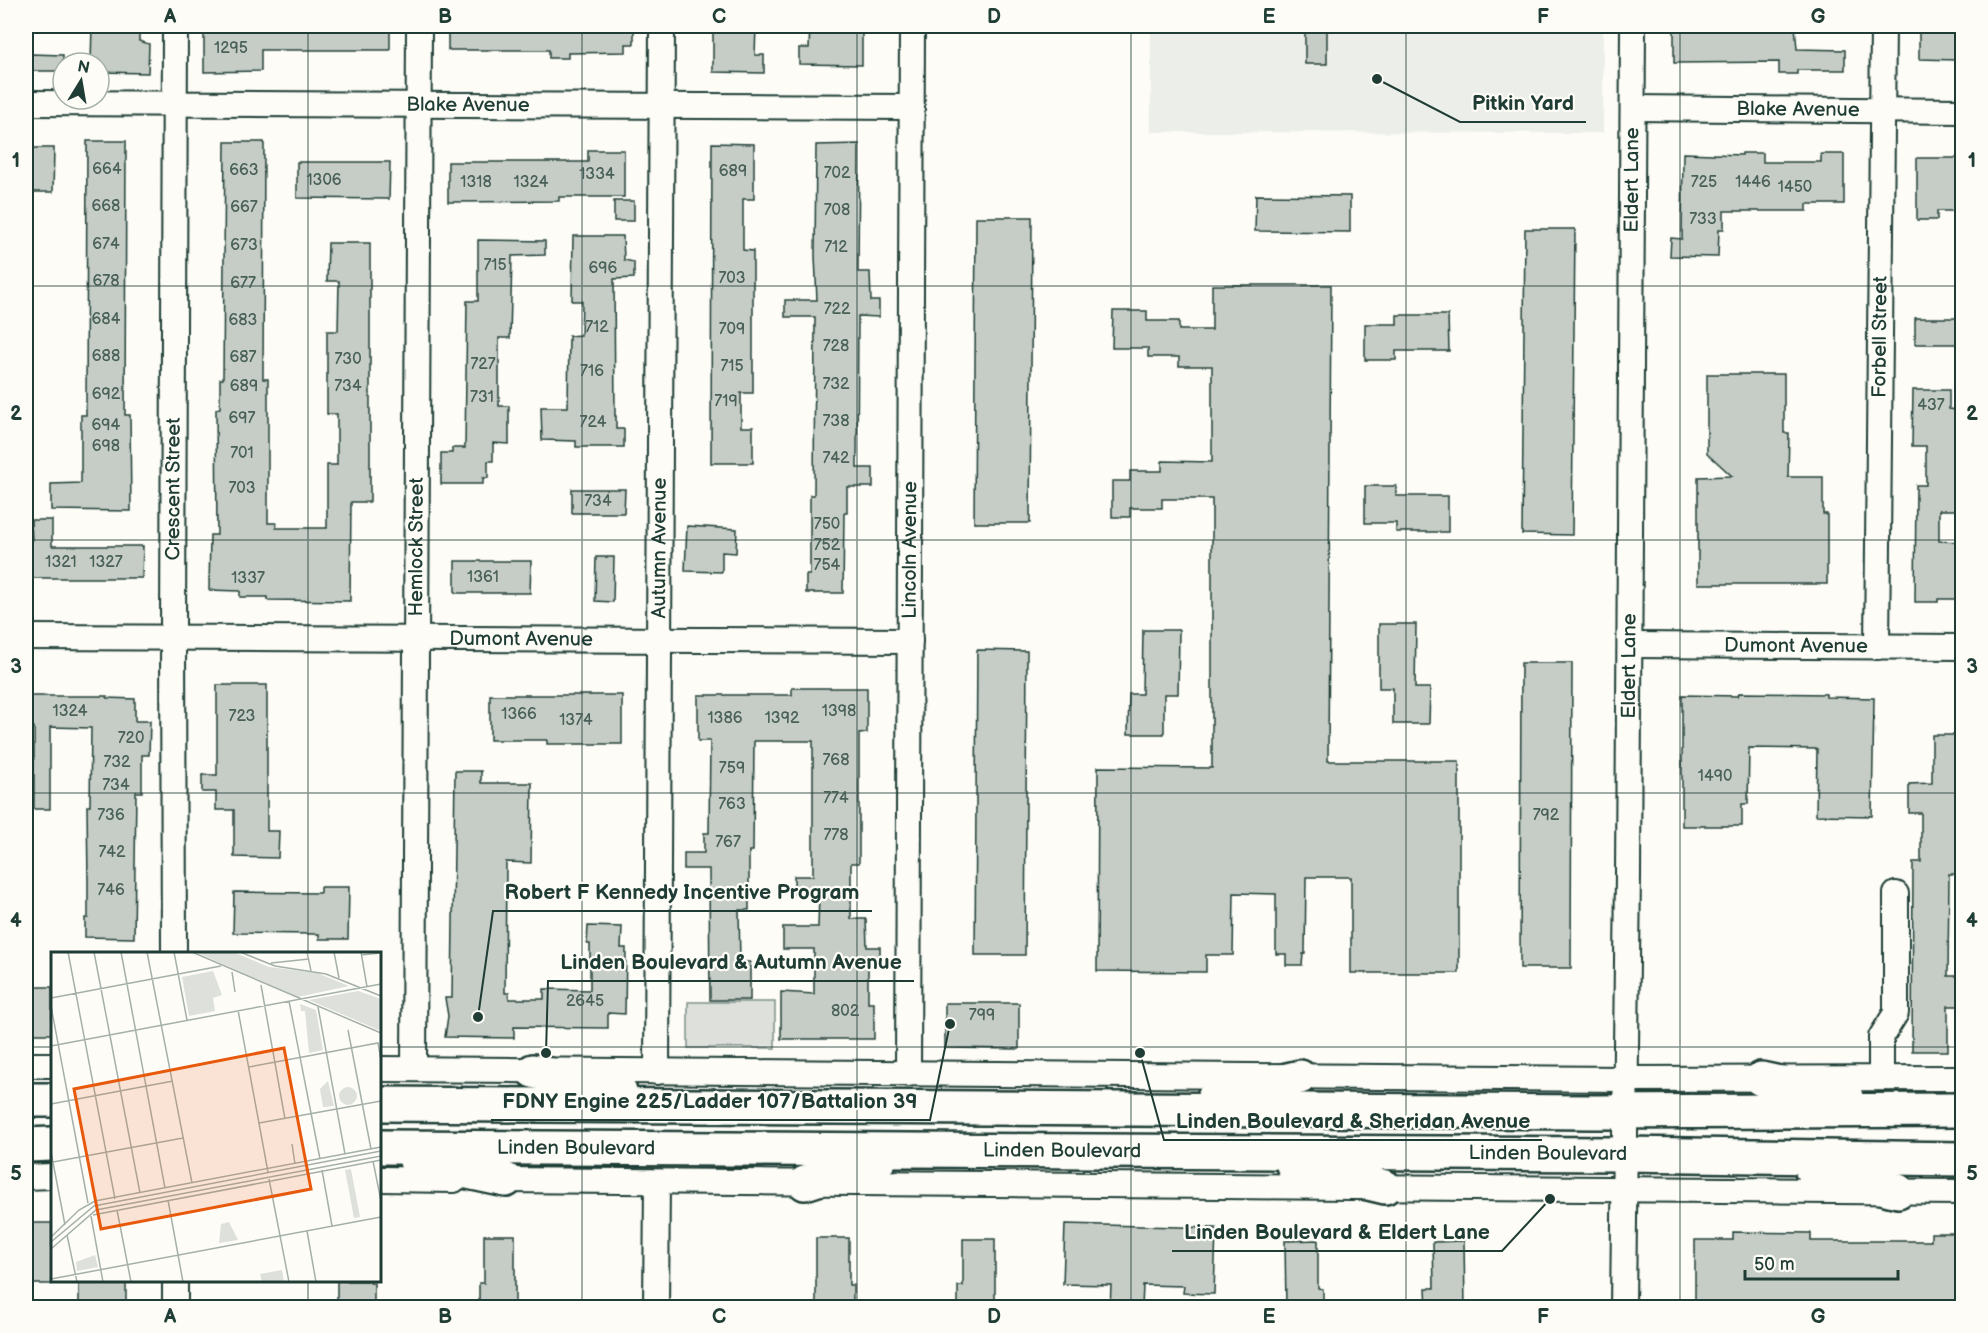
<svg xmlns="http://www.w3.org/2000/svg" width="1988" height="1333" font-family="'Balsamiq Sans',sans-serif">
  <style>
    .built { fill: #eceee9 }
    .green { fill: #dde0db; stroke: #7e8e88; stroke-width: 1.5 }
    .building { fill: #c6cdc7; stroke: #1f3d34; stroke-width: 1.5 }
    .lines { fill: none; stroke-linecap: round; stroke-linejoin: round }
    .minor-casing { stroke: #1f3d34; stroke-width: 28 }
    .highway-casing { stroke: #1f3d34; stroke-width: 38 }
    .minor { stroke: #fdfcf7; stroke-width: 24 }
    .highway { stroke: #fdfcf7; stroke-width: 33 }
    .grid { fill: none; stroke: #1f3d34; stroke-width: 1.5; stroke-opacity: 0.55 }
    .labels { text-anchor: middle; dominant-baseline: central; stroke-width: 4.5; stroke-linejoin: round; paint-order: stroke }
    .number-label { font-size: 16px; fill: #496159 }
    .street-label { font-size: 20px; fill: #1f3d34; stroke: #fdfcf7 }
    .inset-road { fill: none; stroke: #a4b0a9; stroke-width: 1.5 }
    .view { fill: #e8590c; fill-opacity: 0.15; stroke: #e8590c; stroke-width: 3 }
    .inset-edge { fill: none; stroke: #1f3d34; stroke-width: 3 }
    .leader { fill: none; stroke: #1f3d34; stroke-width: 2 }
    .callout-dot { fill: #1f3d34; stroke: #fdfcf7; stroke-width: 2 }
    .callout-label { font-size: 21px; text-anchor: middle; font-weight: bold; fill: #1f3d34; stroke: #fdfcf7; stroke-width: 4.5; stroke-linejoin: round; paint-order: stroke }
    .neatline { fill: none; stroke: #1f3d34; stroke-width: 2 }
    .grid-label { font-size: 20px; text-anchor: middle; font-weight: bold; fill: #1f3d34 }
  </style>
  <rect width="100%" height="100%" fill="#fdfcf7"/>
  <filter id="ink" filterUnits="userSpaceOnUse"><feTurbulence type="fractalNoise" baseFrequency=".0167" numOctaves="2"/><feDisplacementMap in="SourceGraphic" scale="12" xChannelSelector="R" yChannelSelector="G"/><feConvolveMatrix kernelMatrix="1 2 1 2 8 2 1 2 1" color-interpolation-filters="sRGB"/></filter>
  <g filter="url(#ink)">
    <path class="built" d="M1151,26h452v107l-452,-1z"/>
    <rect class="green" x="688" y="1002" width="87" height="46"/>
    <g class="building">
      <path d="M92,26h47v15l10,3 -1,29 -49,-1v-9h-8z"/>
      <path d="M204,26h186v24h-129v21l-57,1z"/>
      <path d="M448,26h186v18h-8v8l-58,1v5h-19v-8h-101z"/>
      <path d="M713,26h43l-1,29h9v18l-51,-1z"/>
      <path d="M810,26h52v39l-63,-1v-16h10z"/>
      <rect x="1305" y="26" width="22" height="38"/>
      <path d="M1674,26h121l2,23 48,1v20h-48v4h-18v-12l-105,1z"/>
      <path d="M1919,26h39l-1,34 -38,-1z"/>
      <path d="M30,54l33,1v16h-33z"/>
      <path d="M87,141h39l-1,274h5l1,96 -80,-1v-26l30,-1v-68h5z"/>
      <path d="M225,142h39l-1,237h5v144h8v5h51v-63h10v-51h-10v-83h11l1,-50h-12l1,-38h42v259h-19l-1,99 -83,-1v-3h-27v-6l-31,-1 1,-55h7l-1,-126 4,-1v-29h3z"/>
      <path d="M712,143l42,1v55h-11v51l10,1v142h-12v34h12v36h-42z"/>
      <path d="M859,144l-1,128h12l1,29h8v16l-21,-1 -1,152h16v19h-26v26h-3l-1,80h-37v-18h4v-80h4l1,-178h-30v-17h32l-2,-44 1,-111z"/>
      <path d="M26,148h28l-1,44h-27z"/>
      <path d="M588,150h36v47h-65v4l-111,1v-40h140z"/>
      <path d="M1683,153l59,2v-2h21v9h58v-8h23v50h-37v7h-83v18h-5l-1,28 -48,-1 1,-18 11,1z"/>
      <path d="M1917,158h44v53h-24v9h-20z"/>
      <path d="M297,162h93l-1,37 -92,-1z"/>
      <path d="M1256,195l94,1v36l-95,-1z"/>
      <rect x="614" y="201" width="20" height="20"/>
      <path d="M976,217h56l-2,306h-56z"/>
      <path d="M1525,229h50l-3,306 -50,-1z"/>
      <path d="M573,236h50l1,24 10,2v16l-20,1 1,137h1v13h8v18h-48v-6l-34,-1 -1,-33h27l1,-71 12,-1 1,-34h-10z"/>
      <path d="M478,240l67,1v14l-33,1 -2,82h-11v68h10v38l-16,-1v18h-5v17h-5v6h-42v-31h11v-5h13l2,-147h11z"/>
      <path d="M1212,285h119l-3,476h131v212h-108v-96h-45l-1,77h-2l-1,11h-16v-11h-10v-60l-42,-1 -1,62h-27v17l-109,-1 1,-204 114,1v-269h-50v9h-32v9h-18v-36h18v-10h32v-10l50,1v-96h-33v-9h-31v-9h-36l1,-37h34v10h32v9h33z"/>
      <path d="M1397,315h51l1,36h-53v9h-31v-36h32z"/>
      <rect x="1915" y="318" width="47" height="26"/>
      <path d="M1707,374h77v59h5l-1,44h35v37h4v70h-129v-107l34,-1 -25,-23z"/>
      <path d="M1913,390h36v19l8,1v37h5v63h-23v31l23,1v57h-24v3h-23l1,-117h10v-39h-14z"/>
      <path d="M1365,486h31v10h52v36h-52v-9h-31z"/>
      <path d="M572,489h53l-1,24h-52z"/>
      <path d="M31,520h21v26h91l-1,32h-116v-37h6z"/>
      <path d="M687,526l50,3 -1,24 -14,-1v20l-37,-1z"/>
      <path d="M596,557h18l-1,45 -18,-1z"/>
      <path d="M455,561h76l-1,32h-75z"/>
      <path d="M1379,624h37l-1,64h15l-1,36h-36v-36h-14z"/>
      <path d="M1143,630h36l-1,64h-14v40h-36l1,-40h13z"/>
      <path d="M977,650l50,1 -2,304h-50z"/>
      <path d="M1521,663h51l-1,305h-51z"/>
      <path d="M217,685h50v146h12l-1,27 -44,-1v-47h-18v-18h-14v-17h15z"/>
      <path d="M792,688h75v45l-8,1v129h-8v56h15l1,28h13v17h-12v39h6v36h-93v-47l33,2v-45h-31v-22h35l1,-33h-25v-18h19v-135h-59l-1,110h-4v59h-10l1,52h10v38h-40l-1,-131h-25v-16h20v-20h5l1,-92h-12v-46h94z"/>
      <path d="M1739,693l87,1v3l48,1 -2,118 -56,-1 1,-66 -68,-1 -1,56h-6v22h-60v-131l56,1z"/>
      <path d="M490,695h132v49h-75v-4h-57z"/>
      <path d="M26,696h81v2l28,1v22h15l-1,34h-7v37h-6l-2,146 -49,-1v-19h3v-38l-1,-74h3l1,-78 -41,-1v82h-16v-82h-8z"/>
      <path d="M1932,735h30v139h-13l-1,102h14v30h-14v45h-36l1,-189h8v-49h-12v-29l23,-1z"/>
      <path d="M455,771h26v12h51l-1,80 -25,-1 -1,131h4v6h35v-10l46,1v-46h-3l1,-18 34,1 -1,21h5l-1,66 -17,-1v15l-94,-1v11l-69,-1 3,-21 -3,-18h7z"/>
      <path d="M320,887h29l-1,52h-29v-5l-86,-1 1,-41 86,1z"/>
      <path d="M30,987h22v47h-23z"/>
      <path d="M945,1003h74v46l-74,-1z"/>
      <rect x="26" y="1223" width="26" height="61"/>
      <path d="M1065,1224l151,4 -2,66 -31,-1 1,-7 -41,-1 -1,23h-32l1,-23 -48,-1z"/>
      <path d="M1733,1232l78,1v8h120v-8h31v75h-267v-68h38z"/>
      <path d="M484,1235h31v73h-36v-25h5z"/>
      <path d="M816,1238h33v47h4v23h-37z"/>
      <path d="M963,1239h32v69h-37v-22h5z"/>
      <path d="M1318,1240v48l5,1v19h-37l-1,-67z"/>
      <path d="M1464,1241l1,67h-38l-1,-20h8l-1,-46z"/>
      <rect x="79" y="1281" width="47" height="27"/>
      <path d="M337,1281h33v2h4v25h-37z"/>
    </g>
    <g class="lines">
      <defs>
        <g id="minor">
          <path id="s1" d="M26,103l886,4"/>
          <path id="s2" d="M1633,108l329,3"/>
          <path id="s3" d="M26,637l884,4"/>
          <path id="s4" d="M1630,645l332,2"/>
          <path id="s5" d="M1877,647l6,-621"/>
          <path id="s6" d="M174,954l-1,-317 2,-611"/>
          <path d="M26,1065h26"/>
          <path d="M380,1069l1245,10 337,-1"/>
          <path id="s7" d="M414,1069l5,-1043"/>
          <path id="s8" d="M657,1072l5,-1046"/>
          <path id="s9" d="M908,1074l4,-1048"/>
          <path d="M1881,1078v-41l15,-24v-119"/>
          <path d="M26,1177l26,-1"/>
          <path d="M380,1179l74,1"/>
          <path d="M489,1180l1473,12"/>
          <path d="M175,1280v28"/>
          <path d="M656,1308l1,-126"/>
          <path id="s10" d="M1623,1308l5,-434 5,-848"/>
        </g>
        <g id="highway">
          <path d="M533,1071l87,21"/>
          <path d="M1761,1079l85,18"/>
          <path d="M1214,1097l86,-20"/>
          <path d="M26,1100h26"/>
          <path d="M380,1104l1216,8 366,-2"/>
          <path d="M26,1145l26,-1"/>
          <path id="s11" d="M380,1147l1244,7 338,5"/>
          <path d="M416,1161l90,19"/>
          <path d="M1293,1165l92,22"/>
          <path d="M1812,1170l86,21"/>
          <path d="M805,1183l75,-24"/>
        </g>
      </defs>
      <use href="#minor" class="minor-casing"/>
      <use href="#highway" class="highway-casing"/>
      <use href="#minor" class="minor"/>
      <use href="#highway" class="highway"/>
    </g>
  </g>
  <path class="grid" d="M308,26v928M582,26v1282M857,26v1282M1131,26v1282M1406,26v1282M1680,26v1282M26,286h1936M26,540h1936M26,793h1936M26,1047h26M380,1047h1582M308,1280v28"/>
  <g class="labels">
    <g class="number-label">
      <text x="231" y="48">1295</text>
      <text x="107" y="169">664</text>
      <text x="244" y="170">663</text>
      <text x="733" y="171">689</text>
      <text x="837" y="173">702</text>
      <text x="597" y="174">1334</text>
      <text x="324" y="180">1306</text>
      <text x="476" y="182">1318</text>
      <text x="531" y="182">1324</text>
      <text x="1704" y="182">725</text>
      <text x="1753" y="182">1446</text>
      <text x="1795" y="187">1450</text>
      <text x="106" y="206">668</text>
      <text x="244" y="207">667</text>
      <text x="837" y="210">708</text>
      <text x="1703" y="219">733</text>
      <text x="106" y="244">674</text>
      <text x="244" y="245">673</text>
      <text x="836" y="247">712</text>
      <text x="495" y="265">715</text>
      <text x="603" y="268">696</text>
      <text x="732" y="278">703</text>
      <text x="106" y="281">678</text>
      <text x="243" y="283">677</text>
      <text x="837" y="309">722</text>
      <text x="106" y="319">684</text>
      <text x="243" y="320">683</text>
      <text x="597" y="327">712</text>
      <text x="732" y="329">709</text>
      <text x="836" y="346">728</text>
      <text x="106" y="356">688</text>
      <text x="243" y="357">687</text>
      <text x="348" y="359">730</text>
      <text x="483" y="364">727</text>
      <text x="732" y="366">715</text>
      <text x="592" y="371">716</text>
      <text x="836" y="384">732</text>
      <text x="244" y="386">689</text>
      <text x="348" y="386">734</text>
      <text x="106" y="394">692</text>
      <text x="482" y="397">731</text>
      <text x="726" y="401">719</text>
      <text x="1931" y="405">437</text>
      <text x="242" y="418">697</text>
      <text x="836" y="421">738</text>
      <text x="593" y="422">724</text>
      <text x="106" y="425">694</text>
      <text x="106" y="446">698</text>
      <text x="242" y="453">701</text>
      <text x="836" y="458">742</text>
      <text x="242" y="488">703</text>
      <text x="598" y="501">734</text>
      <text x="827" y="524">750</text>
      <text x="827" y="545">752</text>
      <text x="61" y="562">1321</text>
      <text x="106" y="562">1327</text>
      <text x="827" y="565">754</text>
      <text x="483" y="577">1361</text>
      <text x="248" y="578">1337</text>
      <text x="70" y="711">1324</text>
      <text x="839" y="711">1398</text>
      <text x="519" y="714">1366</text>
      <text x="242" y="716">723</text>
      <text x="725" y="718">1386</text>
      <text x="782" y="718">1392</text>
      <text x="576" y="720">1374</text>
      <text x="131" y="738">720</text>
      <text x="836" y="760">768</text>
      <text x="117" y="762">732</text>
      <text x="732" y="768">759</text>
      <text x="1715" y="776">1490</text>
      <text x="116" y="785">734</text>
      <text x="836" y="798">774</text>
      <text x="732" y="804">763</text>
      <text x="111" y="815">736</text>
      <text x="1546" y="815">792</text>
      <text x="836" y="835">778</text>
      <text x="728" y="842">767</text>
      <text x="112" y="852">742</text>
      <text x="111" y="890">746</text>
      <text x="585" y="1001">2645</text>
      <text x="845" y="1011">802</text>
      <text x="982" y="1015">799</text>
    </g>
    <g class="street-label">
      <text stroke="none"><textPath href="#s1" startOffset="442">Blake Avenue</textPath></text>
      <text stroke="none"><textPath href="#s2" startOffset="165">Blake Avenue</textPath></text>
      <text stroke="none"><textPath href="#s10" startOffset="1128">Eldert Lane</textPath></text>
      <text stroke="none"><textPath href="#s5" startOffset="310">Forbell Street</textPath></text>
      <text stroke="none"><textPath href="#s6" startOffset="465">Crescent Street</textPath></text>
      <text stroke="none"><textPath href="#s7" startOffset="522">Hemlock Street</textPath></text>
      <text stroke="none"><textPath href="#s8" startOffset="524">Autumn Avenue</textPath></text>
      <text stroke="none"><textPath href="#s9" startOffset="524">Lincoln Avenue</textPath></text>
      <text stroke="none"><textPath href="#s3" startOffset="495">Dumont Avenue</textPath></text>
      <text stroke="none"><textPath href="#s4" startOffset="166">Dumont Avenue</textPath></text>
      <text stroke="none"><textPath href="#s10" startOffset="642">Eldert Lane</textPath></text>
      <text stroke="none"><textPath href="#s11" startOffset="196">Linden Boulevard</textPath></text>
      <text stroke="none"><textPath href="#s11" startOffset="682">Linden Boulevard</textPath></text>
      <text stroke="none"><textPath href="#s11" startOffset="1168">Linden Boulevard</textPath></text>
    </g>
  </g>
  <g transform="translate(51 952)">
    <rect width="330" height="330" fill="#fdfcf7"/>
    <path d="M145,0h37l36,15 48,6 32,13 -51,11zM162,19l9,24 -9,3 2,13 -26,5 -7,-39zM307,39l23,8v32l-72,-31zM249,52l16,6 7,40 -14,3 -4,-42h-4zM277,129l6,25 -11,1 -3,-18zM288 144a9 9 0 1 1 18 0a9 9 0 1 1-18 0ZM300,217l9,48 -6,1 -9,-48zM178,270l9,18 -19,3 2,-19zM44,303l3,12 -21,4 -1,-9zM231,318l2,12h-22l-2,-8z" fill="#dde0db"/>
    <path class="inset-road" d="M17,0l47,247M43,0l46,241M70,0l44,236M96,0l45,231M123,0l13,68M141,0l189,81M189,0l35,14 51,8 55,22M256,0l4,19M283,0l5,26M310,0l6,35M310,3l20,-2M220,11l38,-4M181,20l3,20M210,33l24,134M0,46l170,-32M238,49l31,158M0,54l37,197M267,55l27,147M187,58l30,162M297,78l23,119M0,94l330,-62M198,115l129,-24 3,18M0,152l122,-23M208,171l122,-22M241,192l3,20M0,200l14,73M322,209l8,40M2,210l130,-24M271,218l10,56M218,227l20,103M117,248l15,82M66,258l14,72M42,263l288,-55M40,264l12,66M256,279l9,51M16,283l10,47M0,285l28,-27 16,-9 286,-54M0,290l43,-36 287,-55M0,297l45,-39 285,-54M0,327l330,-62"/>
    <path class="view" d="M233,96l27,141 -210,40 -27,-140z"/>
    <rect width="330" height="330" class="inset-edge"/>
  </g>
  <path class="leader" d="M1377 79L1460 122H1586M478 1017L493 911H872M546 1053L548 981H914M950 1024L930 1120H491M1140 1053L1164 1140H1542M1550 1199L1502 1251H1172"/>
  <g class="callout-dot">
    <circle cx="1377" cy="79" r="6"/>
    <circle cx="478" cy="1017" r="6"/>
    <circle cx="546" cy="1053" r="6"/>
    <circle cx="950" cy="1024" r="6"/>
    <circle cx="1140" cy="1053" r="6"/>
    <circle cx="1550" cy="1199" r="6"/>
  </g>
  <g class="callout-label">
    <text x="1523" y="110">Pitkin Yard</text>
    <text x="682" y="899">Robert F Kennedy Incentive Program</text>
    <text x="731" y="969">Linden Boulevard &amp; Autumn Avenue</text>
    <text x="710" y="1108">FDNY Engine 225/Ladder 107/Battalion 39</text>
    <text x="1353" y="1128">Linden Boulevard &amp; Sheridan Avenue</text>
    <text x="1337" y="1239">Linden Boulevard &amp; Eldert Lane</text>
  </g>
  <rect width="1988" height="1333" fill="none" stroke="#fdfcf7" stroke-width="66"/>
  <g transform="translate(81 81) rotate(11)"><circle r="28" fill="#fdfcf7" stroke="#a4b0a9" stroke-width="1.5"/>
  <path d="M0-4.5L10 22L0 15L-10 22Z" fill="#1f3d34"/>
  <text y="-9" font-size="16" font-weight="bold" text-anchor="middle" fill="#1f3d34">N</text>
  </g>
  <path d="M1745 1270v9h153v-9" fill="none" stroke="#1f3d34" stroke-width="3"/>
  <text x="1754" y="1270" font-size="18" fill="#1f3d34" stroke="#fdfcf7" stroke-width="4.5" paint-order="stroke">50 m</text>
  <rect x="33" y="33" width="1922" height="1267" class="neatline"/>
  <g class="grid-label">
    <text x="170" y="23">A</text>
    <text x="445" y="23">B</text>
    <text x="719" y="23">C</text>
    <text x="994" y="23">D</text>
    <text x="1269" y="23">E</text>
    <text x="1543" y="23">F</text>
    <text x="1818" y="23">G</text>
    <text x="16" y="167">1</text>
    <text x="1972" y="167">1</text>
    <text x="16" y="420">2</text>
    <text x="1972" y="420">2</text>
    <text x="16" y="673">3</text>
    <text x="1972" y="673">3</text>
    <text x="16" y="927">4</text>
    <text x="1972" y="927">4</text>
    <text x="16" y="1180">5</text>
    <text x="1972" y="1180">5</text>
    <text x="170" y="1323">A</text>
    <text x="445" y="1323">B</text>
    <text x="719" y="1323">C</text>
    <text x="994" y="1323">D</text>
    <text x="1269" y="1323">E</text>
    <text x="1543" y="1323">F</text>
    <text x="1818" y="1323">G</text>
  </g>
</svg>
